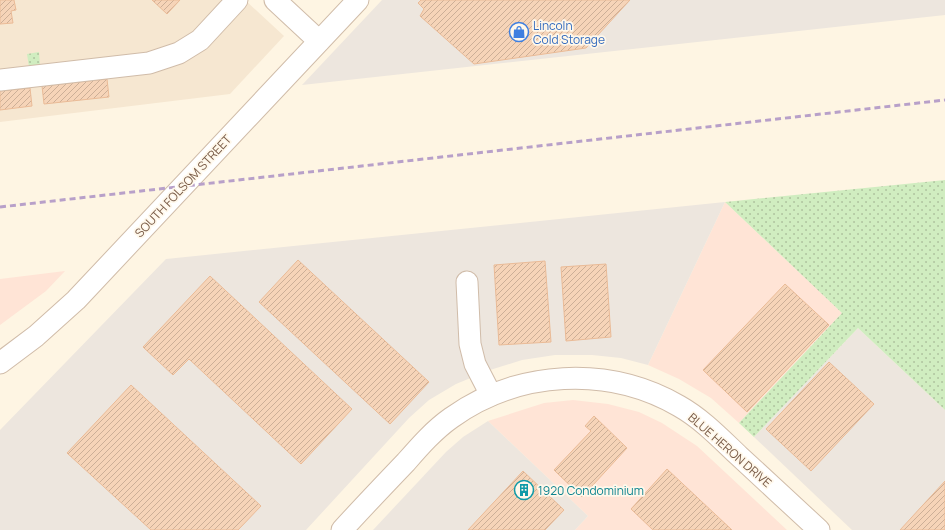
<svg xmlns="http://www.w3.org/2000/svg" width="945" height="530" font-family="Manrope,sans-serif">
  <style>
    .residential { fill: #f6e7d1 }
    .commercial { fill: #ffe4d6 }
    .industrial { fill: #ede6de }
    .grass { fill: url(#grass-dots) }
    .building { fill: url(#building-hatch); stroke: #eabb97 }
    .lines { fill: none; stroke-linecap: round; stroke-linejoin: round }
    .minor-casing { stroke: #d0bca9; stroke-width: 23 }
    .minor { stroke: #fff; stroke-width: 21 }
    .rail { stroke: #b8a0c9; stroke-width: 3; stroke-dasharray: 6 4; stroke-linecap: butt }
    .labels { text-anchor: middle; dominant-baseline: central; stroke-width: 3.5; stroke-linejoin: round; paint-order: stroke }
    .shop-label { font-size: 12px; fill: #366cbe; stroke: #fff8eb; text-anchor: start }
    .street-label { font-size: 12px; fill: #795b47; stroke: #fff8eb }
    .culture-label { font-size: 12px; fill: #0d838f; stroke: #fff8eb; text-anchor: start }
  </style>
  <defs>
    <pattern id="grass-dots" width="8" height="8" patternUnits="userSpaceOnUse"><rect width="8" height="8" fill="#d0edc0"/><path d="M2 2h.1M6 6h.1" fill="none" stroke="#aec39e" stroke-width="1.8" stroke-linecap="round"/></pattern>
    <pattern id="building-hatch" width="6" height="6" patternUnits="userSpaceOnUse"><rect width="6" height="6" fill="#f6d4b8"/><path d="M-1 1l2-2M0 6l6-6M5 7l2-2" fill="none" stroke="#ccaf97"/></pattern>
  </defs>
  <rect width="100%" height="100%" fill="#fef5e3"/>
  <path class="residential" d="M0,0h245l39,36 -54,58 -230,28z"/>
  <g class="commercial">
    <path d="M725,202l117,111 -103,110 -28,-25 -32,-19 -31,-14z"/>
    <path d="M65,271l-19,20 -46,34v-46z"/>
    <path d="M573,400l35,4 31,8 23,11 35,23 90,84h-212l13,-14 -100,-95 56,-18z"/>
  </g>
  <g class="industrial">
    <path d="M382,0h563v15l-643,70z"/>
    <path d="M725,202l-77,163 -27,-7 -29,-3h-37l-33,5 -32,10 -34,14 -27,16 -20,18 -103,112h-306v-100l166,-171z"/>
    <path d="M858,328l87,82v120h-93l-98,-93z"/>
    <path d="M488,421l100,95 -13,14h-202l73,-78 17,-15z"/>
  </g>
  <g class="grass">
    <path d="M39,52l1,13 -11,2 -2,-13z"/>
    <path d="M945,180v230l-87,-82 -104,109 -15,-14 103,-110 -117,-111z"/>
  </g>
  <g class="building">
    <path d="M0,0h14l2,10 -5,1 2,12 -13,1z"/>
    <path d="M152,0h28l-13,14z"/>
    <path d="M421,0h209l-44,48 -112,16 -54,-48 4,-7 -6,-6z"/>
    <path d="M107,79l2,18 -65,7 -2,-18z"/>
    <path d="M30,88l2,18 -32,4v-19z"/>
    <path d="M298,260l131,122 -39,42 -131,-122z"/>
    <path d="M545,261l6,81 -52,3 -5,-80z"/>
    <path d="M606,264l5,73 -45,4 -5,-74z"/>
    <path d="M210,276l142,133 -51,55 -112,-105 -16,16 -30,-28z"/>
    <path d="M785,284l44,41 -82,87 -44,-42z"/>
    <path d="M829,362l45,42 -63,67 -45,-42z"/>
    <path d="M131,385l130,121 -23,24h-87l-84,-77z"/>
    <path d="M594,416l33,32 -45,49 -28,-27 37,-39 -6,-5z"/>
    <path d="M667,469l65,61h-79l-22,-21z"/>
    <path d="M523,471l41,39 -19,20h-77z"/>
    <path d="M945,481v49h-45z"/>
  </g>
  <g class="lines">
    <defs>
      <g id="minor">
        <path d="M275,0l44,41"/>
        <path d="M0,80l149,-17 30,-10 21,-13 37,-40"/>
        <path d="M467,282l3,62 5,20 16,31"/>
        <path d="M0,363l36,-27 40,-36 282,-300"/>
        <path d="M342,530c21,-23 42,-45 64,-68 14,-16 28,-32 45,-44 67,-48 157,-53 228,-12 23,13 41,32 60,50 27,25 53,49 80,74"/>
      </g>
    </defs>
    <use href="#minor" class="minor-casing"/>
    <use href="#minor" class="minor"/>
    <path class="rail" d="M0,207l945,-107"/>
  </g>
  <defs>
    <symbol id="shop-ring" viewBox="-11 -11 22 22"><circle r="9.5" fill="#fff8eb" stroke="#3f7fe0" stroke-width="1.5"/><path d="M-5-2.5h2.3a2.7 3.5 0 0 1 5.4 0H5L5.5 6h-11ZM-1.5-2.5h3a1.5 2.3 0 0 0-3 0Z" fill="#3f7fe0"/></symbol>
    <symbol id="building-ring" viewBox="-11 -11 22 22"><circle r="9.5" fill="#fff8eb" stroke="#0f9aa8" stroke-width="1.5"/><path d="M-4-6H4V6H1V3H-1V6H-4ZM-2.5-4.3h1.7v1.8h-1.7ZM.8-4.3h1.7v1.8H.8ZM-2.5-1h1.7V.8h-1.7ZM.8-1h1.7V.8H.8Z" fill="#0f9aa8"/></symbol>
  </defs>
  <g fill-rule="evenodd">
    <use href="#shop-ring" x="508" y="21" width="22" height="22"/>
    <use href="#building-ring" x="513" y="479" width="22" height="22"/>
  </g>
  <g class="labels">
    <g class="shop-label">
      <text x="533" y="25">Lincoln<tspan x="533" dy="14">Cold Storage</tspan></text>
    </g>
    <g class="street-label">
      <text transform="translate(183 186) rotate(-47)">SOUTH FOLSOM STREET</text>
      <text transform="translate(730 450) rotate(41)">BLUE HERON DRIVE</text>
    </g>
    <g class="culture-label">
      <text x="538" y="490">1920 Condominium</text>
    </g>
  </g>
</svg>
